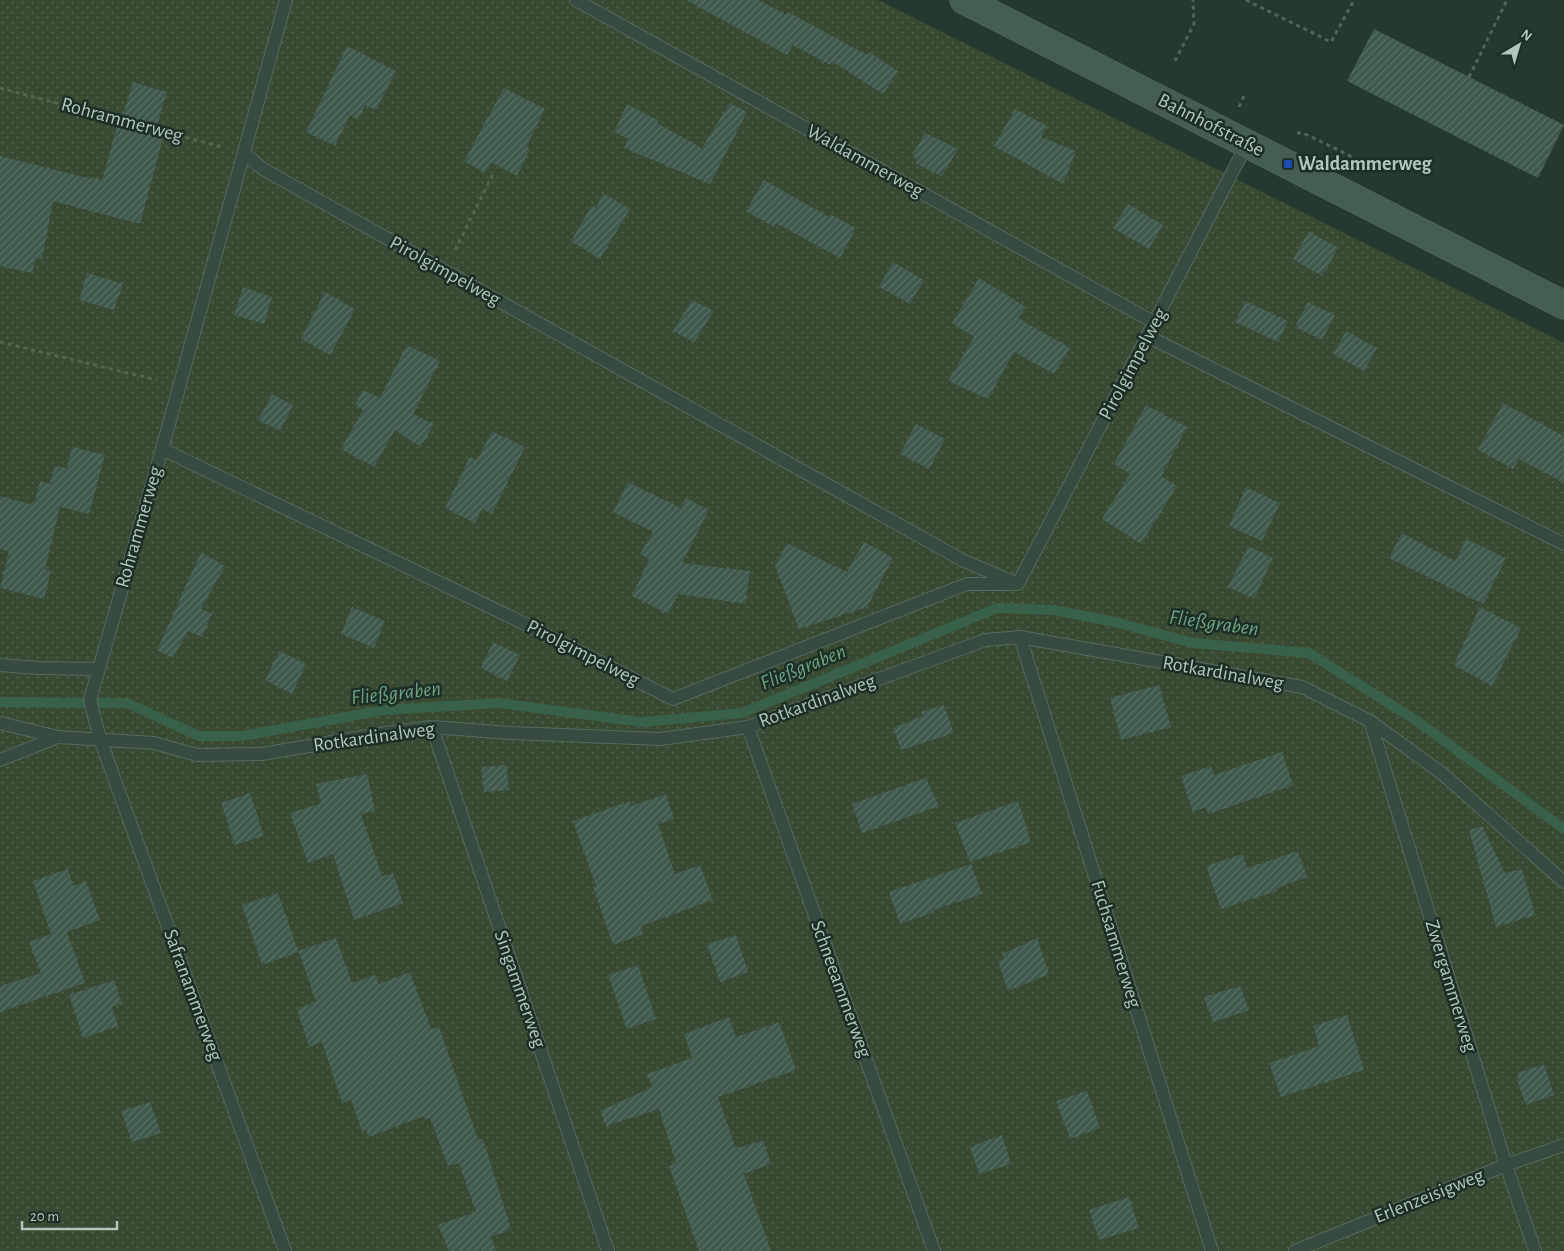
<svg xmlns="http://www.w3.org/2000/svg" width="1564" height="1251" font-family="'Alegreya Sans',sans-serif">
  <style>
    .park { fill: url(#park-dots) }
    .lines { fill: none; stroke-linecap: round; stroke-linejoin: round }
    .stream { stroke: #396049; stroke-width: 10 }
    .building { fill: url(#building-hatch) }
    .lane-casing { stroke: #56695e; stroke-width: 14 }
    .secondary-casing { stroke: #56695e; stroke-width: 29 }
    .path { stroke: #526653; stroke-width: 3; stroke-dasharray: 4 4; stroke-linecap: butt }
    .lane { stroke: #384b40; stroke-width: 12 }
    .secondary { stroke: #465d51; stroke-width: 28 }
    .transit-dot { fill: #1a4fb4; stroke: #1d2f25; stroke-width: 2 }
    .labels { text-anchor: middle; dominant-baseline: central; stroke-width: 5; stroke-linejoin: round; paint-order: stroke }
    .street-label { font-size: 20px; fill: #b3c6bc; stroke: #1d2f25 }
    .poi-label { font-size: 20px; font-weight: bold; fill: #b3c6bc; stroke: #1d2f25; text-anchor: start }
    .water-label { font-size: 21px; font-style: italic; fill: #6ea385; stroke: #1d2f25 }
  </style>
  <defs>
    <pattern id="park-dots" width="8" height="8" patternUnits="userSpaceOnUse" patternTransform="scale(1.25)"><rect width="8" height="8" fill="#384a31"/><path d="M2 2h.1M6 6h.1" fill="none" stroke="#52634d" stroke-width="1.8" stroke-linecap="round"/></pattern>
    <pattern id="building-hatch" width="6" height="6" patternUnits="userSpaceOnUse" patternTransform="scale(1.25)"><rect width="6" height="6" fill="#40594c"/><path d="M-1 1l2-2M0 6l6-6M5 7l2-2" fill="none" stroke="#596f64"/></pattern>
  </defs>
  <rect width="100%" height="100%" fill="#243a2e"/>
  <path class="park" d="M0,0h878l686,343v908h-1564z"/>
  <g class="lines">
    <path class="stream" d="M0,702l127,1 72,33h43l142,-26 115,-7 143,19 100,-9 255,-105 57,2 61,12 78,21 116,10 108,68 147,108"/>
  </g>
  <g class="building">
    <path d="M686,0h73l27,15 2,-3 79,43 2,-3 29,19 -15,23 -51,-33 -2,4 -37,-20 -6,10z"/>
    <path d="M1374,29l190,96 -26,53 -191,-97z"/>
    <path d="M347,46l49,25 -20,39 -11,-5 -7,15 -8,-5 -15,31 -29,-14z"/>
    <path d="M133,82l34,10 -13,44 9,2 -23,86 -87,-23 -11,58 -6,-1 -4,15 -32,-7v-110l92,23v-2l10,3 15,-54 2,1z"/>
    <path d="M504,88l41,21 -19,38 4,2 -13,27 -26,-14 -6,11 -21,-12z"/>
    <path d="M730,103l17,9 -37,72 -86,-36 4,-9 -14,-7 13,-28 32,17 -2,2 45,25z"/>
    <path d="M1015,109l32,17 -6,11 35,14 -13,33 -69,-38z"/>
    <path d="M925,133l33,16 -16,27 -26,-12 1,-4 -5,-4z"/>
    <path d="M764,180l65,37 1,-3 26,14 -16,30 -64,-35 -2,4 -28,-16z"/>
    <path d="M603,193l27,16 -30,50 -29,-18 21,-36 4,3z"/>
    <path d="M1128,204l35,21 -14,24 -36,-21z"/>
    <path d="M1309,231l29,17 -16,28 -29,-17z"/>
    <path d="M893,262l31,18 -14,24 -31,-17z"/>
    <path d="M87,273l36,11 -9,26 -35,-10z"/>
    <path d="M979,278l47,29 -8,11 52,30 -16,26 -40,-22 -26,47 -40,-18 26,-44 -22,-14z"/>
    <path d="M243,287l29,10 -8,27 -30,-9z"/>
    <path d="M325,292l30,17 -25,46 -29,-16z"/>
    <path d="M692,300l22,11 -20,31 -21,-11z"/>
    <path d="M1245,301l43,20 -10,21 -43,-20z"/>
    <path d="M1308,302l27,13 -13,25 -27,-13z"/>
    <path d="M1346,331l31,17 -13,23 -31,-17z"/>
    <path d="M407,345l33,16 -27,53 21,10 -13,23 -26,-17 -21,37 -33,-18 22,-39 -8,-6 8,-14 17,8z"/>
    <path d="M272,394l21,11 -13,26 -22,-11z"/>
    <path d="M1503,403l61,33v47l-45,-24 -6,10 -35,-19z"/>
    <path d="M1146,405l41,22 -26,49 16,10 -36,58 -39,-25 28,-45 -16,-10z"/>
    <path d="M916,424l29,15 -16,30 -29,-15z"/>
    <path d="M492,431l33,16 -33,67 -10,-5 -7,14 -30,-15 25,-51 7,3z"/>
    <path d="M72,447l33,8 -16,59 -29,-7 -15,62 6,2 -7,28 -44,-11 9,-36 -9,-3v-53l34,9 6,-24 10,3 5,-18 12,2z"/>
    <path d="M628,482l53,26 5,-10 23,12 -27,53 68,8 -5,33 -67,-10 -10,20 -36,-18 17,-37 -9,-5 13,-22 -40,-20z"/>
    <path d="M1246,487l34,16 -18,38 -33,-15z"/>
    <path d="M1402,533l53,28 11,-22 40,19 -23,46 -94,-46z"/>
    <path d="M864,542l29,16 -26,49 -68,22 -24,-63 12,-23 60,29z"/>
    <path d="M1248,546l25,12 -19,41 -26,-12z"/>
    <path d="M201,552l24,14 -24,43 11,5 -10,23 -14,-6 -15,27 -16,-8z"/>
    <path d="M352,607l33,14 -11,27 -33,-14z"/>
    <path d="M1480,607l41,21 -29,58 -38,-21z"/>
    <path d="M493,642l27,13 -13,26 -26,-13z"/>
    <path d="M279,651l27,13 -14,30 -27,-14z"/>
    <path d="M1159,685l12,42 -50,13 -11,-42z"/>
    <path d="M944,705l10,28 -53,17 -8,-22 30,-12 -2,-4z"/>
    <path d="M1282,752l11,33 -85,29 -2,-7 -13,5 -12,-36 30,-10 3,9z"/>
    <path d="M506,765l3,25 -25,2 -3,-25z"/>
    <path d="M367,774l8,37 -14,3 21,62 11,-3 10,30 -49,17 -21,-66 -25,9 -18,-50 31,-10 -5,-19z"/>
    <path d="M926,778l13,28 -77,27 -10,-29z"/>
    <path d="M250,793l14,43 -29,9 -14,-42z"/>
    <path d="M666,794l8,25 -16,5 17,50 25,-9 13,35 -72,26 2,8 -30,11 -20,-58 3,-1 -23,-65 57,-20 1,5z"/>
    <path d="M1018,801l13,41 -61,20 -15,-39z"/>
    <path d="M1482,826l23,47 17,-4 13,46 -39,12 -27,-97z"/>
    <path d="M1298,851l9,26 -31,11 1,3 -56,18 -15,-43 37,-12 4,14z"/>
    <path d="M971,864l11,30 -49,16 1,2 -34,12 -11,-32z"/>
    <path d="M68,869l5,17 13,-5 14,39 -33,12 18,51 -85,29v-26l41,-13 -12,-31 22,-8 -18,-53z"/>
    <path d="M278,893l20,58 38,-13 16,45 23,-8 4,9 31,-12 21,57 8,-2 39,113 5,-1 28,90 -20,8 5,14h-47l-11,-26 38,-13 -17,-49 -11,3 -18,-48 -5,2 -1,-4 -55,21 -3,-7 -4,1 -11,-31 -9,3 -20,-61 -13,5 -12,-38 19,-7 -17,-50 -37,13 -20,-60z"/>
    <path d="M736,935l12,37 -28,10 -13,-38z"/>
    <path d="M1037,938l12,36 -41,17 -10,-30 6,-2 -2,-5z"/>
    <path d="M638,965l18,54 -29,10 -19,-54z"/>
    <path d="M114,980l8,24 -10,3 6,19 -35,12 -14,-43z"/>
    <path d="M1240,986l9,24 -36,12 -9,-25z"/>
    <path d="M1347,1015l17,55 -83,27 -12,-34 50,-17 -6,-20z"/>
    <path d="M729,1017l7,20 43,-15 17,48 -78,27 18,52 27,-9 8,24 -27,10 27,77h-72l-30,-85 7,-3 -17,-54 -53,17 -6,-15 52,-24 -5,-13 45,-16 -8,-24z"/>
    <path d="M1544,1064l10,31 -28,10 -9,-25 2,-1 -2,-6z"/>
    <path d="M1087,1091l13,37 -30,11 -14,-38z"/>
    <path d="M150,1102l11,31 -29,9 -11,-31z"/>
    <path d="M1002,1135l9,29 -32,10 -9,-27z"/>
    <path d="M1129,1197l10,31 -40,12 -10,-30z"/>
  </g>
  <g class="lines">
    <defs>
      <g id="lane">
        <path d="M576,0l579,323"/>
        <path d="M244,153l19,16 699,391 56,24 229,-440"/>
        <path d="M1147,336l417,208"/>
        <path d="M162,449l351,169 160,81 294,-115h46"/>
        <path d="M1020,637l192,614"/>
        <path d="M0,665l38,3 59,1"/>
        <path d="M1370,721l136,444 29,86"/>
        <path d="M0,723l58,14 96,6 43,12 65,-1 123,-21 47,-6 79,6 149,6 88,-12 237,-87 35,-3 282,50 68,34 74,54 120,107"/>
        <path d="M432,727l176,524"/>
        <path d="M748,727l186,524"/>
        <path d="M0,760l58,-23"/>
        <path d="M285,1251l-185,-512 -10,-39 72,-251 124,-449"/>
        <path d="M1295,1251l211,-86 58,-20"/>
      </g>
      <path id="secondary" d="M964,0l600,305"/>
    </defs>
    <use href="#lane" class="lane-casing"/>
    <use href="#secondary" class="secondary-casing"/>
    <g class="path">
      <path d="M1246,0l85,42 23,-42"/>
      <path d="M1175,61l19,-37 -1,-24"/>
      <path d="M1469,77l38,-77"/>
      <path d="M0,88l222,59"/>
      <path d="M1239,107l5,-11"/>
      <path d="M1297,133h6c14,7 63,28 69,39"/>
      <path d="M455,250l39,-78"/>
      <path d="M0,342l157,38"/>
    </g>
    <use href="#lane" class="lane"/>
    <use href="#secondary" class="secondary"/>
  </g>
  <rect class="transit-dot" x="1283" y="159" width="10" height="10" rx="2.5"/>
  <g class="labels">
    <g class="street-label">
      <text transform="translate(122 120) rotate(15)">Rohrammerweg</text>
      <text transform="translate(1211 125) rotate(27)">Bahnhofstraße</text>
      <text transform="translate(865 161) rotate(29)">Waldammerweg</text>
      <text transform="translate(445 271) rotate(29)">Pirolgimpelweg</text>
      <text transform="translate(1133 364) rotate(-62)">Pirolgimpelweg</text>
      <text transform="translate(139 527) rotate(-74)">Rohrammerweg</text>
      <text transform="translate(583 653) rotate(27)">Pirolgimpelweg</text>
      <text transform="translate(1223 673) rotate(10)">Rotkardinalweg</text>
      <text transform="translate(817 701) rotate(-20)">Rotkardinalweg</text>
      <text transform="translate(374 737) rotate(-8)">Rotkardinalweg</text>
      <text transform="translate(1116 944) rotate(73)">Fuchsammerweg</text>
      <text transform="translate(1451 986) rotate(73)">Zwergammerweg</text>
      <text transform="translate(520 989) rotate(71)">Singammerweg</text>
      <text transform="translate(841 989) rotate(70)">Schneeammerweg</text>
      <text transform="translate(193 995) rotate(70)">Safranammerweg</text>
      <text transform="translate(1429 1196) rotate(-22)">Erlenzeisigweg</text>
    </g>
    <g class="poi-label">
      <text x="1298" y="164">Waldammerweg</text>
    </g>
    <g class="water-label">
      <text transform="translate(1214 623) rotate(8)">Fließgraben</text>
      <text transform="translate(803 667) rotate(-22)">Fließgraben</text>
      <text transform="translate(396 693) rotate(-6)">Fließgraben</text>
    </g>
  </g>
  <g transform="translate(1519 45) rotate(38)" stroke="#1d2f25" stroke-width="4" paint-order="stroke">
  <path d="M0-4L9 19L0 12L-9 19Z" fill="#b3c6bc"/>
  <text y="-8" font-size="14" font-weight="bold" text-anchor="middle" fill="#b3c6bc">N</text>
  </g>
  <path d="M22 1221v8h95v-8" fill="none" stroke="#b3c6bc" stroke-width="2.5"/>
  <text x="30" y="1221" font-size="15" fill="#b3c6bc" stroke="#1d2f25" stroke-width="4" paint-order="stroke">20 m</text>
</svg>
